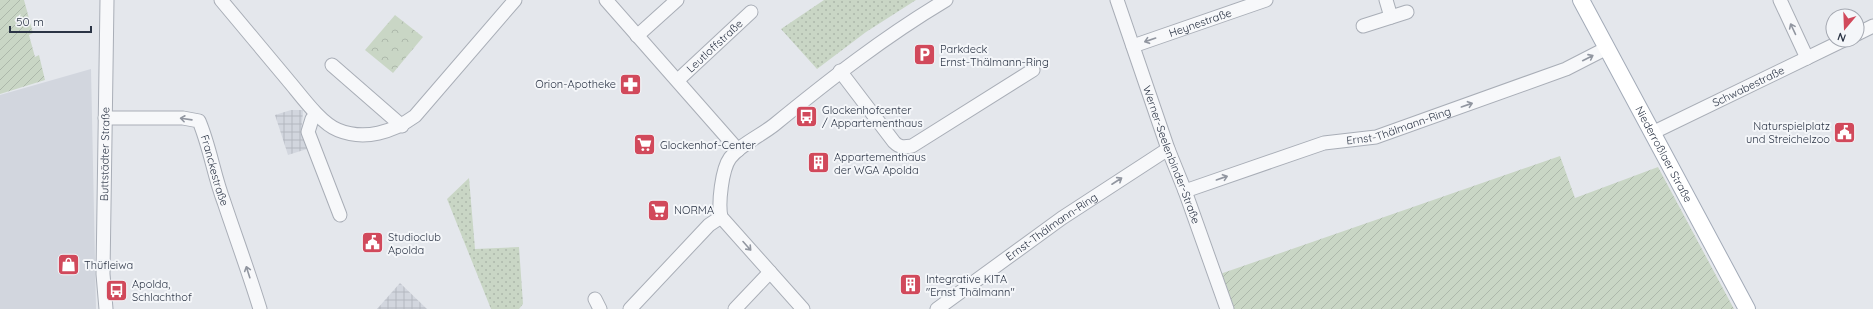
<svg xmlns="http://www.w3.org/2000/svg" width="1873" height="309" font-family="Quicksand,sans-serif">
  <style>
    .built { fill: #d2d6de }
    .industrial { fill: url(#industrial-grid) }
    .grass { fill: url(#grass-dots) }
    .park { fill: url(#park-crowns) }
    .garden { fill: url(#garden-furrows) }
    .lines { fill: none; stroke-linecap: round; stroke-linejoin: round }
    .minor-casing { stroke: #a9aeb7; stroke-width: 15 }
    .major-casing { stroke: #a3abb8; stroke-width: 18 }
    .minor { stroke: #f7f8fa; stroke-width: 13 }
    .major { stroke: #fff; stroke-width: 16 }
    .oneway { stroke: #9196a0 }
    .labels { text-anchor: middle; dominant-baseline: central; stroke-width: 4; stroke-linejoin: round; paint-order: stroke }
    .street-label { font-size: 11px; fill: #2b3445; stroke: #f4f6f9 }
    .poi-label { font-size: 11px; fill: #2b3445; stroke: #f4f6f9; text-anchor: start }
  </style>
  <defs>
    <pattern id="industrial-grid" width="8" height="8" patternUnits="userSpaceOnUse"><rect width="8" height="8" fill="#d2d6de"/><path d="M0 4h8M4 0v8" fill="none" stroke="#b4b8c0"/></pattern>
    <pattern id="grass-dots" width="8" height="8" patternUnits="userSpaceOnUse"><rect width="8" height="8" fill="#c9d6c5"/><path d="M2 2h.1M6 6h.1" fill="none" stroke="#adb8ab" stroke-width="1.8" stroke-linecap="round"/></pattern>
    <pattern id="park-crowns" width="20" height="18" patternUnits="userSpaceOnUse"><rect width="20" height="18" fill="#c9d6c5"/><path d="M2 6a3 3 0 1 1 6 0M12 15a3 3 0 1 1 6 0" fill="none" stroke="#adb8ab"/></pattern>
    <pattern id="garden-furrows" width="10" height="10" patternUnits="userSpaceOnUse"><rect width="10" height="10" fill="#c9d6c5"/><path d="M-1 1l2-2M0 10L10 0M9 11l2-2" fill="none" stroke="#adb8ab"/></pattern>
  </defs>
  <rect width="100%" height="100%" fill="#e4e7ec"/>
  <path class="built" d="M91,69l5,240h-96v-214z"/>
  <g class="industrial">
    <path d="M291,110h12l-1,15 5,24 -19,6 -13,-40z"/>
    <path d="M400,283l27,26h-50z"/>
  </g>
  <g class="grass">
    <path d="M824,0h92l-50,32 -49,37 -36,-40z"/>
    <path d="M469,178l6,71 44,-2 4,57 -4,5h-28l-44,-110z"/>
  </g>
  <path class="park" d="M395,15l28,22 -30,36 -28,-23z"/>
  <g class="garden">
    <path d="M0,0h24l9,33 -4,2 6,22 4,-2 6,25 -45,14z"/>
    <path d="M1560,156l15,42 83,-31 76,142h-503l-11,-35z"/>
  </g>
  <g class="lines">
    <defs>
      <g id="minor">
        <path d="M221,0c22,26 44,53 66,79 13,15 33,44 51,51 27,11 55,2 77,-14l100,-116"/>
        <path d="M606,0l132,150"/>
        <path id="s1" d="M1117,0l51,149 17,42 42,118"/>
        <path d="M1386,0l5,17"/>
        <path d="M1780,0l27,58"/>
        <path d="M1363,26l44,-14"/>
        <path d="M1857,34l16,-8"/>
        <path d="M637,36l40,-36"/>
        <path id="s2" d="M1133,46l133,-46"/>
        <path d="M332,65l70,61"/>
        <path d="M840,71l54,71c6,6 10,5 18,4l121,-76"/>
        <path id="s3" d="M678,80l73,-68"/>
        <path d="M316,114l-4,5 -4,13 32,83"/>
        <path id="s4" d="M105,118h78l16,3c11,26 15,55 25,81 12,36 25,71 36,107"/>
        <path id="s5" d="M1652,133l192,-93"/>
        <path id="s6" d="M1185,191l139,-48 52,-6 190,-68 41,-21"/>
        <path d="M595,299l5,10"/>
        <path id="s7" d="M106,309l-3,-35 4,-274"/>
        <path d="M630,309l79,-84 12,-8"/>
        <path d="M735,309l35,-37"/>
        <path d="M803,309l-82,-92c-3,-14 1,-48 9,-59 11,-14 30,-22 44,-33 55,-45 110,-88 172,-125"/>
        <path id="s8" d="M937,309l125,-91 106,-69"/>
      </g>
      <g id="major">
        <path id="s9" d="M1581,0l166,309"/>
      </g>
    </defs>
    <use href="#minor" class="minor-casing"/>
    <use href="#major" class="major-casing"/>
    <use href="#minor" class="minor"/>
    <use href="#major" class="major"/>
  </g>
  <defs><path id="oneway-shaft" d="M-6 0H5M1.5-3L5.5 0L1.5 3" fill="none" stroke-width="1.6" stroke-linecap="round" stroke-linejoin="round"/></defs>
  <g class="oneway">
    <use href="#oneway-shaft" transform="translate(1793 29) rotate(-115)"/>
    <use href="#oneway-shaft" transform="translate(1150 40) rotate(161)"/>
    <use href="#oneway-shaft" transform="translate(1588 58) rotate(-27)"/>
    <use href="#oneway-shaft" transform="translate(1467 105) rotate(-19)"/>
    <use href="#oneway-shaft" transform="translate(186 119) rotate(-172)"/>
    <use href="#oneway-shaft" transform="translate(1222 178) rotate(-19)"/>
    <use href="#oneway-shaft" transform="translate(1117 181) rotate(-33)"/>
    <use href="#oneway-shaft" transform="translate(747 246) rotate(48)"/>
    <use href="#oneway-shaft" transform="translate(248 272) rotate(-108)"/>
  </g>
  <defs>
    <symbol id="parking-square" viewBox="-11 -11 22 22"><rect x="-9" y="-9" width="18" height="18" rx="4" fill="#d1495b" stroke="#f4f6f9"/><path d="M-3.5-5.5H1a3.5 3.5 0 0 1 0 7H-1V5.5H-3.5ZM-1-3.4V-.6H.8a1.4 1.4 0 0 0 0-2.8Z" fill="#fff"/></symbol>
    <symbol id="pharmacy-square" viewBox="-11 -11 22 22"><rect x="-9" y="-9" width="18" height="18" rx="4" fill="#d1495b" stroke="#f4f6f9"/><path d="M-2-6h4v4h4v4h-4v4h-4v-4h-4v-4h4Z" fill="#fff"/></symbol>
    <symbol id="bus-square" viewBox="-11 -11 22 22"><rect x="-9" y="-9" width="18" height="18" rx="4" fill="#d1495b" stroke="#f4f6f9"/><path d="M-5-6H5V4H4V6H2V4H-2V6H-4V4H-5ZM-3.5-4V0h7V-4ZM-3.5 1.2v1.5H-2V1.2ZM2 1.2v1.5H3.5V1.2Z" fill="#fff"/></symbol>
    <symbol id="civic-square" viewBox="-11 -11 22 22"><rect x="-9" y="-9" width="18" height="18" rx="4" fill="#d1495b" stroke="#f4f6f9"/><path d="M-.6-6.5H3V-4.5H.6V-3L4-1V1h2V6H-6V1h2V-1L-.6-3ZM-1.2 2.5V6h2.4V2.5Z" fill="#fff"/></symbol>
    <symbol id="supermarket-square" viewBox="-11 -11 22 22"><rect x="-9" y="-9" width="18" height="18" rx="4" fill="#d1495b" stroke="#f4f6f9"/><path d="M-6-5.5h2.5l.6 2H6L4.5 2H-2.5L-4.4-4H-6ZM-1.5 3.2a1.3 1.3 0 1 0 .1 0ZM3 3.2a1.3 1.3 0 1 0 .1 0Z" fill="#fff"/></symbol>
    <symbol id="building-square" viewBox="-11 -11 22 22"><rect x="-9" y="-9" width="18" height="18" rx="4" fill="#d1495b" stroke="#f4f6f9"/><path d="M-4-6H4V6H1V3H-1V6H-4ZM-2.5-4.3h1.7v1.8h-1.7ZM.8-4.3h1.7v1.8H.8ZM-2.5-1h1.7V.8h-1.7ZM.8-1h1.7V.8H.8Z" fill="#fff"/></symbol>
    <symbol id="shop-square" viewBox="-11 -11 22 22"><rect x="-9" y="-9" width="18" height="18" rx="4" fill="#d1495b" stroke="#f4f6f9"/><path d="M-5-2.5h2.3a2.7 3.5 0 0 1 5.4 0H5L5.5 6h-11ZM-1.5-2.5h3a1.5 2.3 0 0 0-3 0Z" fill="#fff"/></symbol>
  </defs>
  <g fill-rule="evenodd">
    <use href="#parking-square" x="912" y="42" width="25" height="25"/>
    <use href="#pharmacy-square" x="618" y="72" width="25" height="25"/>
    <use href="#bus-square" x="794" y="104" width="25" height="25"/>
    <use href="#civic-square" x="1832" y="120" width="25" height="25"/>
    <use href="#supermarket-square" x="632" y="132" width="25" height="25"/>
    <use href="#building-square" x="806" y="150" width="25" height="25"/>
    <use href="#supermarket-square" x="646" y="198" width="25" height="25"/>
    <use href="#civic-square" x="360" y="230" width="25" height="25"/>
    <use href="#shop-square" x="56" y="252" width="25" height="25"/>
    <use href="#building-square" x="898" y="272" width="25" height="25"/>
    <use href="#bus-square" x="104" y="278" width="25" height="25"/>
  </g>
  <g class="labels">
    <g class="street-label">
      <text stroke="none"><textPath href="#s2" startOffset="71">Heynestraße</textPath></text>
      <text stroke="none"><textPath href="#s3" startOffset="50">Leutloffstraße</textPath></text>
      <text stroke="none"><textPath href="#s5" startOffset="107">Schwabestraße</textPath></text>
      <text stroke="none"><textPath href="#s6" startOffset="224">Ernst-Thälmann-Ring</textPath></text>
      <text stroke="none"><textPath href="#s7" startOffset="155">Buttstädter Straße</textPath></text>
      <text stroke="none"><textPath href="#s1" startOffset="164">Werner-Seelenbinder-Straße</textPath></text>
      <text stroke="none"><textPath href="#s9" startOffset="175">Niederroßlaer Straße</textPath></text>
      <text stroke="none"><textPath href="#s4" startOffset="146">Franckestraße</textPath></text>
      <text stroke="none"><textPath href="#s8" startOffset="141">Ernst-Thälmann-Ring</textPath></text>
    </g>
    <g class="poi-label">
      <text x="940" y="49">Parkdeck<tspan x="940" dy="13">Ernst-Thälmann-Ring</tspan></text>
      <text x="616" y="84" text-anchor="end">Orion-Apotheke</text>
      <text x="822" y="110">Glockenhofcenter<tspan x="822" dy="13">/ Appartementhaus</tspan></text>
      <text x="1830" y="126" text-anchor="end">Naturspielplatz<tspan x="1830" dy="13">und Streichelzoo</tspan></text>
      <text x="660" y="145">Glockenhof-Center</text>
      <text x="834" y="157">Appartementhaus<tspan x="834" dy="13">der WGA Apolda</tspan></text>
      <text x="674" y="210">NORMA</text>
      <text x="388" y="237">Studioclub<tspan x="388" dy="13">Apolda</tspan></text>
      <text x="84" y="265">Thüfleiwa</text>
      <text x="926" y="279">Integrative KITA<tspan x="926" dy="13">"Ernst Thälmann"</tspan></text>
      <text x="132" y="284">Apolda,<tspan x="132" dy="13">Schlachthof</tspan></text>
    </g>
  </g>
  <g transform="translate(1845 28) rotate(199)"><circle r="19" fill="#f4f6f9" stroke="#a4a8b1"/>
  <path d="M0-3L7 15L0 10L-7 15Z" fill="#d1495b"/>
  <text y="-6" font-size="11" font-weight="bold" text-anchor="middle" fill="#2b3445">N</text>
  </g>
  <path d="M10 26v6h81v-6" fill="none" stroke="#2b3445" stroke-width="2"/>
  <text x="16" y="26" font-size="12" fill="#2b3445" stroke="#f4f6f9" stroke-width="3" paint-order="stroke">50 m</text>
</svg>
